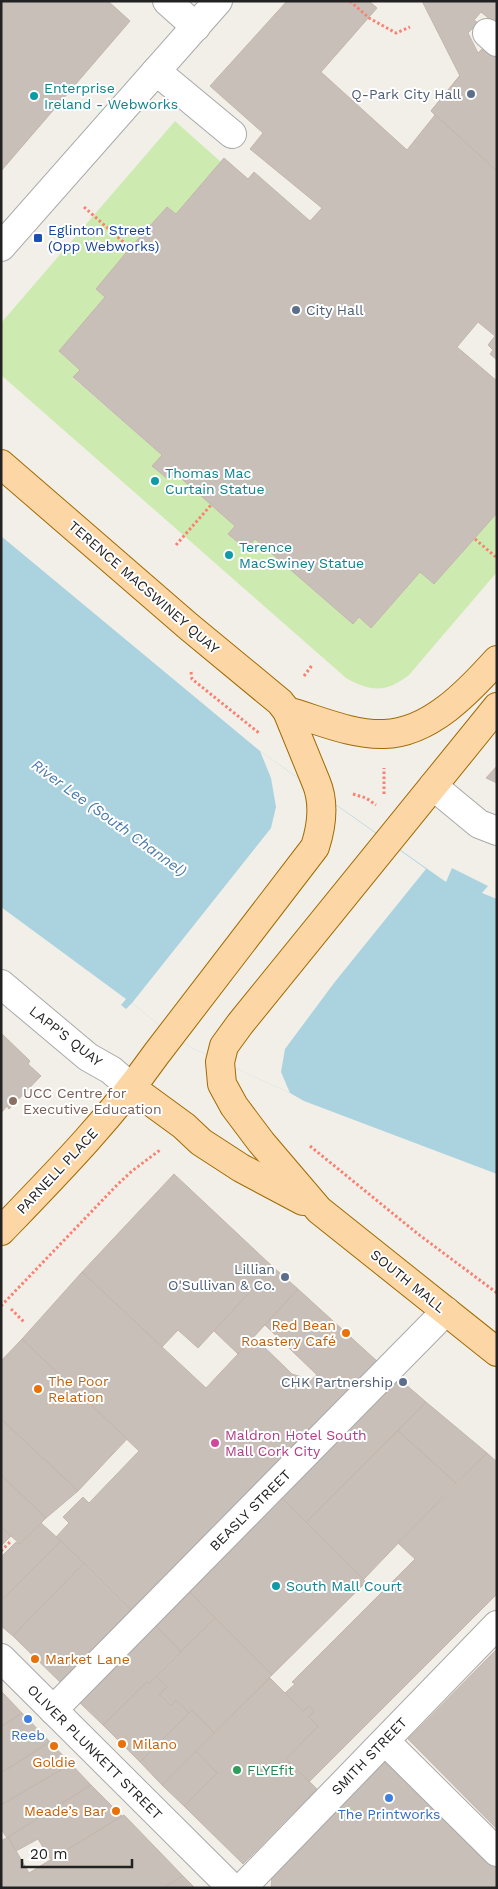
<svg xmlns="http://www.w3.org/2000/svg" width="498" height="1889" font-family="'Work Sans',sans-serif">
  <style>
    .grass { fill: #cdebb0 }
    .water { fill: #aad3df }
    .pier { fill: #f2efe9 }
    .building { fill: #c7bfb8; stroke: #c4b6ab }
    .lines { fill: none; stroke-linecap: round; stroke-linejoin: round }
    .minor-casing { stroke: #a9a9a9; stroke-width: 30 }
    .major-casing { stroke: #a06b00; stroke-width: 30 }
    .path { stroke: #fa8072; stroke-width: 3; stroke-dasharray: 2.5 2.5; stroke-linecap: butt }
    .minor { stroke: #fff; stroke-width: 28 }
    .major { stroke: #fcd6a4; stroke-width: 28 }
    .service-dot { fill: #5c6f8a; stroke: #fff; stroke-width: 2 }
    .culture-dot { fill: #0f9aa8; stroke: #fff; stroke-width: 2 }
    .transit-dot { fill: #1a4fb4; stroke: #fff; stroke-width: 2 }
    .education-dot { fill: #8d6e63; stroke: #fff; stroke-width: 2 }
    .food-dot { fill: #e8710a; stroke: #fff; stroke-width: 2 }
    .hotel-dot { fill: #d1479c; stroke: #fff; stroke-width: 2 }
    .shop-dot { fill: #3f7fe0; stroke: #fff; stroke-width: 2 }
    .leisure-dot { fill: #2e9e5b; stroke: #fff; stroke-width: 2 }
    .labels { text-anchor: middle; dominant-baseline: central; stroke-width: 4; stroke-linejoin: round; paint-order: stroke }
    .culture-label { font-size: 14px; fill: #0d838f; stroke: #fff; text-anchor: start }
    .service-label { font-size: 14px; fill: #4e5e75; stroke: #fff; text-anchor: end }
    .transit-label { font-size: 14px; fill: #164399; stroke: #fff; text-anchor: start }
    .street-label { font-size: 14px; fill: #222; stroke: #fff }
    .education-label { font-size: 14px; fill: #785e54; stroke: #fff; text-anchor: start }
    .food-label { font-size: 14px; fill: #c56008; stroke: #fff; text-anchor: start }
    .hotel-label { font-size: 14px; fill: #b23c85; stroke: #fff; text-anchor: start }
    .shop-label { font-size: 14px; fill: #366cbe; stroke: #fff }
    .leisure-label { font-size: 14px; fill: #27864d; stroke: #fff; text-anchor: start }
    .water-label { font-size: 15px; font-style: italic; fill: #4a7aab; stroke: #fff }
  </style>
  <rect width="100%" height="100%" fill="#f2efe9"/>
  <path class="grass" d="M175,121l46,41 -45,52 -9,-7 -71,82 9,8 -46,54 21,19 -7,8 89,77 -9,11 16,14 6,-7 60,53 -7,8 18,15 9,-10 98,85 6,-7 12,11 49,-56 14,12 63,-71v59l-88,103c-23,18 -38,17 -63,3l-345,-303v-52z"/>
  <path class="water" d="M1,536l259,215 186,131 6,-14 36,18 -6,7 15,6v275l-193,-73 -14,-8 -96,-44 -23,-14 -39,-32 -6,6 -5,-4 5,-6 -125,-92z"/>
  <path class="pier" d="M260,751l166,118 -92,114 -49,66 -4,23 9,21 -96,-44 -23,-14 -39,-32 139,-175 5,-21 -5,-29z"/>
  <g class="building">
    <path d="M1,1h107l22,20 -129,150z"/>
    <path d="M287,1h82l8,7 -56,64 86,78 28,-35 -4,-4 47,-58 8,-8 11,10v305l-7,-6 3,-4 -5,-5 7,-9 -17,-14 -21,25 40,34v132l-63,71 -14,-12 -49,56 -12,-11 -6,7 -98,-85 -9,10 -18,-15 7,-8 -60,-53 -6,7 -17,-14 10,-11 -89,-78 7,-7 -21,-19 46,-54 -9,-8 34,-41 37,-41 9,7 48,-56 24,21 6,-7 56,49 12,-13 -72,-59 13,-16 -53,-47z"/>
    <path d="M422,1h75v24l-16,-13 -7,8 4,3 -10,10 10,20 8,-8 11,10v116l-66,-60 29,-35z"/>
    <path d="M497,766v17l-11,-5z"/>
    <path d="M1,1033l29,28 -2,3 13,12 -32,33 -2,-3 -6,7z"/>
    <path d="M174,1174l99,93 -75,81 -20,-18 -16,17 -80,-75z"/>
    <path d="M273,1267l25,22 -60,65 -24,-23z"/>
    <path d="M82,1272l124,116 48,-51 38,37 19,6 6,-5 -52,-50 33,-36 80,73 -246,249 -76,-74 13,-14 -6,-6 20,-20 6,6 50,-52 -117,-112z"/>
    <path d="M22,1339l105,100 -49,52 -77,-72v-58z"/>
    <path d="M397,1377l29,25 -120,120 -26,-26z"/>
    <path d="M426,1402l61,51 -31,30 -58,-52z"/>
    <path d="M1,1419l77,72 -32,27 -45,-43z"/>
    <path d="M398,1431l58,52 -93,97 -57,-58z"/>
    <path d="M487,1453l10,9v132l-188,188 -23,-23 32,-33 -9,-9 5,-6 -5,-5 -6,5 -18,-18 10,-9 -3,-2 123,-123 -17,-16z"/>
    <path d="M1,1475l45,43 -26,26 -19,-17z"/>
    <path d="M280,1496l86,86 -94,93 -85,-86z"/>
    <path d="M41,1523l20,18 -60,60v-44l15,-15 4,2z"/>
    <path d="M1,1527l10,9 -10,10z"/>
    <path d="M61,1541l23,22 -71,73 -12,-10v-25z"/>
    <path d="M84,1563l48,48 -70,73 -49,-48z"/>
    <path d="M187,1589l28,29 -34,34 -28,-29z"/>
    <path d="M215,1618l57,57 -58,58 -22,-23 -3,3 -13,-13 -5,6 -12,-12 8,-7 -11,-11z"/>
    <path d="M153,1623l28,29 -32,32 -2,-2 -44,43 -26,-25z"/>
    <path d="M497,1649v180l-89,-90z"/>
    <path d="M156,1676l11,11 -8,7 12,12 5,-6 13,13 -49,49 -37,-37 44,-43 2,2z"/>
    <path d="M270,1678l33,33 6,-5 5,5 -5,6 9,9 -32,33 31,30 -74,75 -59,-58 33,-33 -21,-22z"/>
    <path d="M1,1691l21,22 -21,14z"/>
    <path d="M192,1710l22,23 -52,52 -22,-23z"/>
    <path d="M22,1713l28,29 -49,31v-46z"/>
    <path d="M50,1742l21,22 -70,41v-32z"/>
    <path d="M196,1751l21,22 -33,33 -22,-21z"/>
    <path d="M389,1758l108,109v21h-226l1,-13z"/>
    <path d="M71,1764l20,21 -84,53 -6,-9v-24z"/>
    <path d="M91,1785l31,31 -71,44 -13,-21 -22,12 -8,-14z"/>
    <path d="M124,1815l59,61 -20,12h-162v-47l7,-4 21,36z"/>
    <path d="M183,1876l12,12h-32z"/>
  </g>
  <g class="lines">
    <defs>
      <g id="minor">
        <path d="M167,1l29,26"/>
        <path d="M487,33l10,9"/>
        <path d="M156,71l76,63"/>
        <path d="M1,247l217,-246"/>
        <path d="M433,786l46,38 18,7"/>
        <path d="M1,984l87,73 23,13 21,18"/>
        <path d="M1,1658l231,230"/>
        <path d="M53,1710l393,-399"/>
        <path d="M385,1741l112,111"/>
        <path d="M242,1888l255,-263"/>
      </g>
      <g id="major">
        <path d="M1,464l187,162 92,76 7,9 29,71c9,21 6,43 -1,65l-158,206c-46,65 -101,121 -156,178"/>
        <path d="M497,707l-257,317 -16,22 -4,16 2,22 12,22 27,36 58,68 178,142"/>
        <path d="M287,711c32,9 64,24 97,23 46,-1 85,-43 113,-74"/>
        <path d="M132,1088l52,38 17,16 40,26 62,33"/>
      </g>
    </defs>
    <use href="#minor" class="minor-casing"/>
    <use href="#major" class="major-casing"/>
    <g class="path">
      <path d="M350,1l19,17 27,15 14,-6"/>
      <path d="M84,207l46,41"/>
      <path d="M475,539l22,19"/>
      <path d="M176,545l35,-40"/>
      <path d="M191,672l1,7 67,54"/>
      <path d="M304,676l9,-12"/>
      <path d="M353,794l13,4 10,7"/>
      <path d="M384,794v-26"/>
      <path d="M310,1146l108,88 79,59"/>
      <path d="M1,1306l116,-121 15,-14 28,-21"/>
      <path d="M11,1309l13,13"/>
      <path d="M1,1551l9,-9"/>
    </g>
    <use href="#minor" class="minor"/>
    <use href="#major" class="major"/>
  </g>
  <g class="service-dot">
    <circle cx="471" cy="94" r="5"/>
    <circle cx="296" cy="310" r="5"/>
    <circle cx="285" cy="1277" r="5"/>
    <circle cx="403" cy="1382" r="5"/>
  </g>
  <g class="culture-dot">
    <circle cx="34" cy="96" r="5"/>
    <circle cx="155" cy="481" r="5"/>
    <circle cx="229" cy="555" r="5"/>
    <circle cx="276" cy="1586" r="5"/>
  </g>
  <rect class="transit-dot" x="33" y="233" width="10" height="10" rx="2.5"/>
  <circle class="education-dot" cx="13" cy="1101" r="5"/>
  <g class="food-dot">
    <circle cx="346" cy="1333" r="5"/>
    <circle cx="38" cy="1389" r="5"/>
    <circle cx="35" cy="1659" r="5"/>
    <circle cx="122" cy="1744" r="5"/>
    <circle cx="54" cy="1746" r="5"/>
    <circle cx="116" cy="1811" r="5"/>
  </g>
  <circle class="hotel-dot" cx="215" cy="1443" r="5"/>
  <g class="shop-dot">
    <circle cx="28" cy="1719" r="5"/>
    <circle cx="389" cy="1798" r="5"/>
  </g>
  <circle class="leisure-dot" cx="237" cy="1770" r="5"/>
  <g class="labels">
    <g class="culture-label">
      <text x="44" y="88">Enterprise<tspan x="44" dy="16">Ireland - Webworks</tspan></text>
      <text x="165" y="473">Thomas Mac<tspan x="165" dy="16">Curtain Statue</tspan></text>
      <text x="239" y="547">Terence<tspan x="239" dy="16">MacSwiney Statue</tspan></text>
      <text x="286" y="1586">South Mall Court</text>
    </g>
    <g class="service-label">
      <text x="461" y="94">Q-Park City Hall</text>
      <text x="306" y="310" text-anchor="start">City Hall</text>
      <text x="275" y="1269">Lillian<tspan x="275" dy="16">O'Sullivan &amp; Co.</tspan></text>
      <text x="393" y="1382">CHK Partnership</text>
    </g>
    <g class="transit-label">
      <text x="48" y="230">Eglinton Street<tspan x="48" dy="16">(Opp Webworks)</tspan></text>
    </g>
    <g class="street-label">
      <text transform="translate(144 587) rotate(41)">TERENCE MACSWINEY QUAY</text>
      <text transform="translate(66 1036) rotate(38)">LAPP'S QUAY</text>
      <text transform="translate(57 1171) rotate(-47)">PARNELL PLACE</text>
      <text transform="translate(408 1281) rotate(39)">SOUTH MALL</text>
      <text transform="translate(250 1510) rotate(-45)">BEASLY STREET</text>
      <text transform="translate(95 1752) rotate(45)">OLIVER PLUNKETT STREET</text>
      <text transform="translate(369 1756) rotate(-46)">SMITH STREET</text>
    </g>
    <g class="education-label">
      <text x="23" y="1093">UCC Centre for<tspan x="23" dy="16">Executive Education</tspan></text>
    </g>
    <g class="food-label">
      <text x="336" y="1325" text-anchor="end">Red Bean<tspan x="336" dy="16">Roastery Café</tspan></text>
      <text x="48" y="1381">The Poor<tspan x="48" dy="16">Relation</tspan></text>
      <text x="45" y="1659">Market Lane</text>
      <text x="132" y="1744">Milano</text>
      <text x="54" y="1762" text-anchor="middle">Goldie</text>
      <text x="106" y="1811" text-anchor="end">Meade’s Bar</text>
    </g>
    <g class="hotel-label">
      <text x="225" y="1435">Maldron Hotel South<tspan x="225" dy="16">Mall Cork City</tspan></text>
    </g>
    <g class="shop-label">
      <text x="28" y="1735">Reeb</text>
      <text x="389" y="1814">The Printworks</text>
    </g>
    <g class="leisure-label">
      <text x="247" y="1770">FLYEfit</text>
    </g>
    <g class="water-label">
      <text transform="translate(109 818) rotate(36)">River Lee (South Channel)</text>
    </g>
  </g>
  <rect width="498" height="1889" fill="none" stroke="#222222" stroke-width="5"/>
  <path d="M22 1859v8h110v-8" fill="none" stroke="#222222" stroke-width="2.5"/>
  <text x="30" y="1859" font-size="15" fill="#222222" stroke="#ffffff" stroke-width="4" paint-order="stroke">20 m</text>
</svg>
